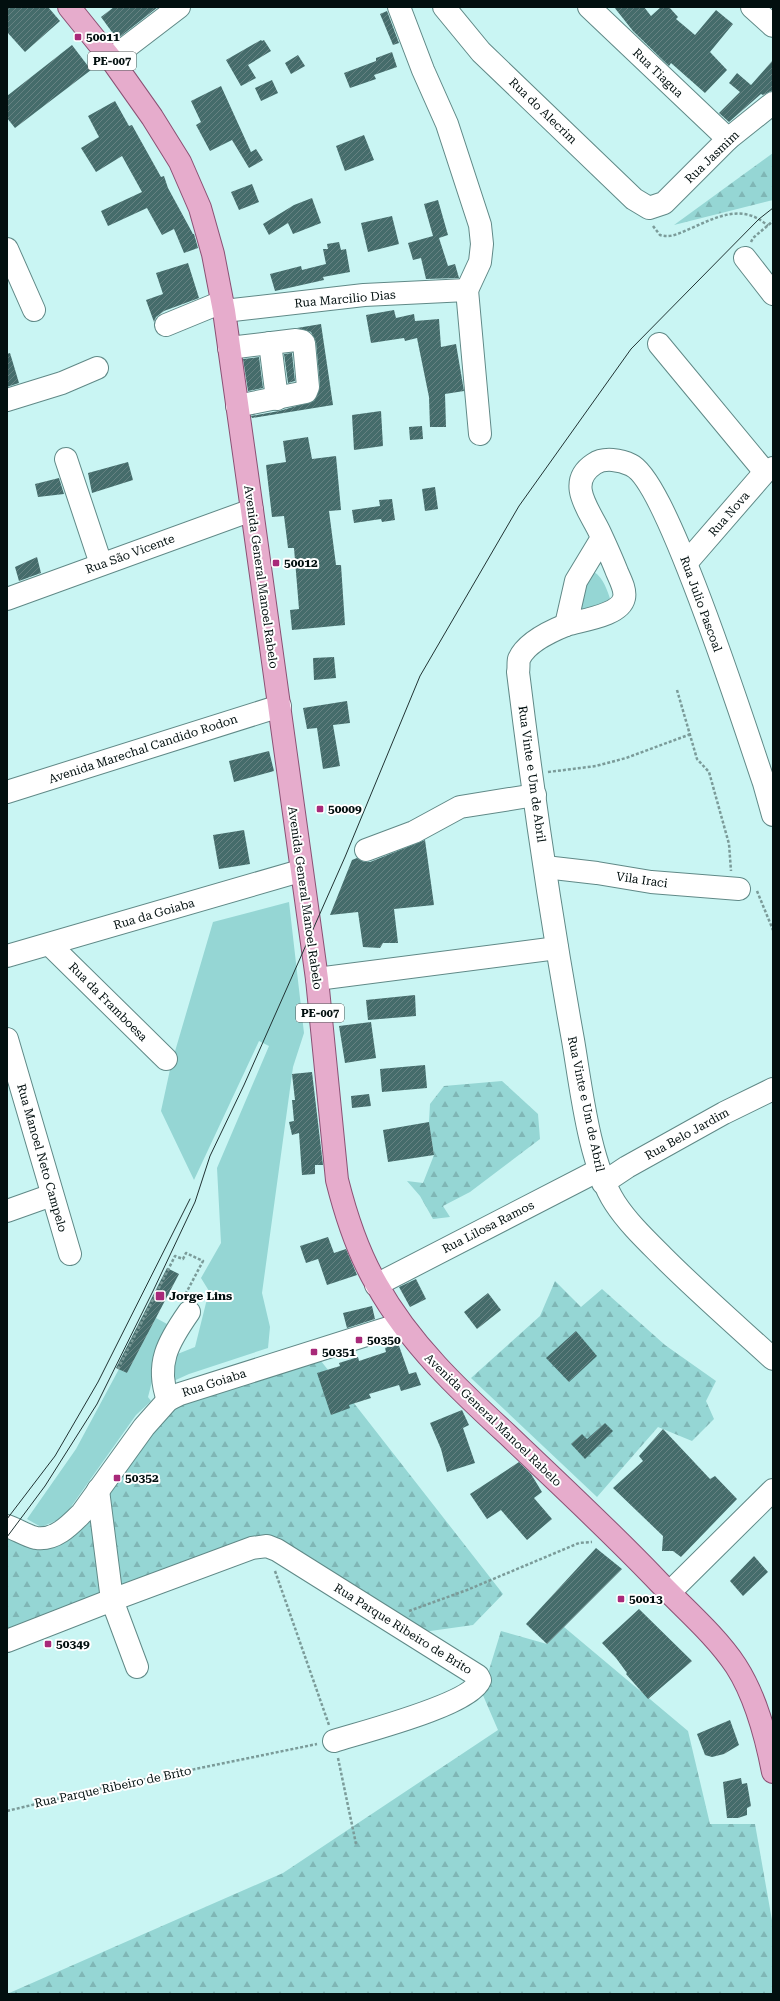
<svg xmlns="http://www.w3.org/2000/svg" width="780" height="2001" font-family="'Roboto Serif',serif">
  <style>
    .green { fill: #95d6d4 }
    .forest { fill: url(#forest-firs) }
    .building { fill: url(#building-hatch) }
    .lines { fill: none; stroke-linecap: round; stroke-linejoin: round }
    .minor-casing { stroke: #608987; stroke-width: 24 }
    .major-casing { stroke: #8b5174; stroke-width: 24 }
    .path { stroke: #7b9b99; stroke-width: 2.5; stroke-dasharray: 3 2; stroke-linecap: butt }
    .minor { stroke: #fff; stroke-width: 22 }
    .major { stroke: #e6accc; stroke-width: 22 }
    .tram { stroke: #213333; stroke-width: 1 }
    .poi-dot { fill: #a82979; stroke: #fff; stroke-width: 1.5 }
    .labels { text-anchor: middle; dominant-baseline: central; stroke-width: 4; stroke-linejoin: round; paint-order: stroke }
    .shield { fill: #fff; stroke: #4e5757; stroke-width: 1 }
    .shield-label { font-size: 11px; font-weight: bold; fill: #020f0f }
    .poi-label { font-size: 12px; font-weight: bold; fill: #020f0f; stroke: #fff; text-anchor: start }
    .street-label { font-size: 12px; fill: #020f0f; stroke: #fff }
  </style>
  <defs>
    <pattern id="forest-firs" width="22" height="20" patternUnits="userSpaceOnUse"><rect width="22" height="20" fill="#95d6d4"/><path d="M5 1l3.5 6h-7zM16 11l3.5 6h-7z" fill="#7fb6b5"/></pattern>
    <pattern id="building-hatch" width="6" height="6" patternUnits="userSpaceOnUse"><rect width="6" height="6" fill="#456c6b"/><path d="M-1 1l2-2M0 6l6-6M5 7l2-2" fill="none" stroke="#668282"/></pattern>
  </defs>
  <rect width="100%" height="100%" fill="#c9f5f3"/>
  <g class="green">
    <path d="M594,572c10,6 13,19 17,29l-34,17 6,-39z"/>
    <path d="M289,902l15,131 -11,34 -31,226 8,34 -2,21 -79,26 -22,10 8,-29 20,-8 14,-56 -8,-13 20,-35 -4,-75 52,-122 -10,-5 -65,139 -33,-69 10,-46 42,-143z"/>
    <path d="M156,1318l11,6 -19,73 3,4 -15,14 -73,103 -22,9 -14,-8 49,-70 43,-80 8,4z"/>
  </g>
  <g class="forest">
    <path d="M773,153v47l-99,25z"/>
    <path d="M502,1081l36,33 2,25 -70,53 -27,14 7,11 -17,2 -13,-23 -13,-15 16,2 11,-28 -5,-33 1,-18 14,-18z"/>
    <path d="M555,1281l26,26 21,-18 63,56 51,36 -10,20 8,18 -22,22 -34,-14 -61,70 -126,-119 69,-62z"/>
    <path d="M314,1352l189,242 -30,31 -64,9 -142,-88 -260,99v-113l30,6 45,-25 78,-105z"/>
    <path d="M564,1627l124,104 22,93h45l18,102v68h-766l276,-121 215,-143 -16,-37 19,-62 46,13z"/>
  </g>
  <g class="building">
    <path d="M7,7h41l12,14 -35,31 -18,-20z"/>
    <path d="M114,7h44l-41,32 -16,-22z"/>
    <path d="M614,7h30l7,9 10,-9h8l9,10 -2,2 19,16 21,-25 17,14 -23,28 17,18 -22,23 -34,-30 -2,3 -36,-35z"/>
    <path d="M387,11l12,32 -6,2 -13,-31z"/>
    <path d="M261,40l1,1 2,-1 7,11 -23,14 8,13 -15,8 -15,-26z"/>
    <path d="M72,45l19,25 -76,58 -8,-10v-22z"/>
    <path d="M392,52l5,15 -23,8 2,4 -26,9 -6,-15 32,-12v-3z"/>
    <path d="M298,55l7,11 -14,8 -6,-11z"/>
    <path d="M773,60v30l-10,5 -2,-1 -32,28 -10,-9 21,-21 -11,-9 8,-10 14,12z"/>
    <path d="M272,80l6,13 -17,8 -6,-13z"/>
    <path d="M221,86l30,66 5,-3 7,11 -14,8 -17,-28 -22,11 -14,-26 5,-3 -10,-21z"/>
    <path d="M115,101l14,25 3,-1 29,52 3,-1 4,12 25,46h1l4,14 -14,5 -10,-24 -12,6 -15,-27 -39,18 -7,-15 41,-19 -20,-36 -26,16 -15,-24 18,-11 -11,-21z"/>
    <path d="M364,135l10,25 -29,11 -9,-25z"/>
    <path d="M252,184l7,18 -20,8 -8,-18z"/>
    <path d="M312,198l9,25 -28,11 -5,-11 -19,12 -6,-11 31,-19z"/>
    <path d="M438,200l10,35 -9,3 9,28 7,-2 4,14 -33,1 -5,-21 -8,2 -5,-17 25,-7 -9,-32z"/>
    <path d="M392,216l7,28 -31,8 -7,-29z"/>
    <path d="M339,242l2,8 5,-1 4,23 -27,5 1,3 -49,11 -5,-17 31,-8 1,4 24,-6 -3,-15h5l-1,-5z"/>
    <path d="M188,263l11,35 -35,13 -8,6 -2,5 -8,-22 17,-6 -7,-21z"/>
    <path d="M394,310l2,8 18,-4 1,7 24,-2 2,28 15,-3 8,47 -19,3 1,33h-16l-1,-30 -12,-59 -12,3 -1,-3 -33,5 -5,-28z"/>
    <path d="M321,324l12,81 -81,13 -1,-2 28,-5 35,-10 6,-15 -4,-44 -5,-10 -14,-4z"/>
    <path d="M10,353l9,30 -12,4v-33z"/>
    <path d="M292,353l3,28 -7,2 -4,-29z"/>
    <path d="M259,357l4,31 -15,3 -5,-32z"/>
    <path d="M381,411l2,35 -29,4 -2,-35z"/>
    <path d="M422,426l1,13 -13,1 -1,-13z"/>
    <path d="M308,437l4,22 24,-3 5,54 -12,1 7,54h5l4,60 -53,5 -2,-20 9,-1 -5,-61h-6l-4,-32 -12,1 -6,-52 20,-3 -3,-21z"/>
    <path d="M128,462l5,18 -41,13 -4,-20z"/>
    <path d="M59,478l5,16 -26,3 -3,-13z"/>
    <path d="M435,487l3,22 -13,2 -3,-22z"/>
    <path d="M392,499l3,21 -13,2 -1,-3 -27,4 -2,-13 28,-4 -1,-6z"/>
    <path d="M37,557l4,16 -22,8 -4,-14z"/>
    <path d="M334,657l2,21 -22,2 -1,-22z"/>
    <path d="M347,701l3,22 -17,2 7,41 -17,3 -6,-41 -10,1 -4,-21z"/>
    <path d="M269,751l5,20 -40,11 -5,-21z"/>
    <path d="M244,830l6,34 -31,5 -6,-34z"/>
    <path d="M425,840l9,65 -40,4 4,34h-15l-3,5 -17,-1 -5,-35 -28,3 22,-55 5,-2 7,4h6z"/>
    <path d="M415,995l1,21 -48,4 -2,-20z"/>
    <path d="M371,1022l5,36 -31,5 -6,-37z"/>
    <path d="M425,1065l2,23 -45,4 -2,-23z"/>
    <path d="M312,1072l11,93h-8v9l-13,1 -3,-42 -7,2 -3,-13 5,-1 -2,-21h3l-3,-26z"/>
    <path d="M369,1094l2,12 -19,2 -1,-12z"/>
    <path d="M429,1122l5,33 -46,7 -5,-32z"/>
    <path d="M328,1237l6,16 12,-4 11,26 -30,10 -9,-26 -12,4 -6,-17z"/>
    <path d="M167,1268l12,6 -52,99 -11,-5z"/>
    <path d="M416,1279l10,20 -16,8 -11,-20z"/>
    <path d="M488,1293l13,17 -24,19 -13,-17z"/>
    <path d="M372,1306l3,13 -28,9 -4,-15z"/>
    <path d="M576,1331l21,25 -28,26 -23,-24z"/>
    <path d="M398,1343l11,31 7,-2 5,13 -20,6 -2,-6 -30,9 2,4 -22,7 1,3 -19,7 -14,-42 23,-7 -1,-3 19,-6 1,4 27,-9 -1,-4z"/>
    <path d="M462,1410l7,15 -6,3 12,35 -28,9 -6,-23 -11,-26z"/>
    <path d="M605,1423l8,8 -28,28 -14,-15 11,-10 5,5z"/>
    <path d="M663,1429l47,50 5,-3 22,23 -56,58 -8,-6h-11l1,-15 -50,-48 30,-27 -4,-5z"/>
    <path d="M519,1462l12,12 11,18 -8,6 18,21 -25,21 -26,-30 -14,9 -17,-25z"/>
    <path d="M596,1548l26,21 -75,75 -21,-20z"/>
    <path d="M754,1556l14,16 -25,24 -13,-15z"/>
    <path d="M639,1609l53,52 -44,38 -22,-25 1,-1 -11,-15 -14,-15z"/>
    <path d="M730,1720l9,25 -15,9 -12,3 -7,-2 -8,-21z"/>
    <path d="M741,1778l1,6 5,-1 4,23 -4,2v7l-9,3h-11l-4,-36z"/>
  </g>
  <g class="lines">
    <defs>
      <g id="minor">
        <path d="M399,7l24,63 24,54 33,101 2,19 -2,18 -13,28"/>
        <path d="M444,7l37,45 153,147 15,9 15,-5 64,-64 45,-36"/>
        <path d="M589,7l139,132"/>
        <path d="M752,7l21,19"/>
        <path d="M111,59l68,-52"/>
        <path d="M7,249l27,61"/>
        <path d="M745,258l28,36"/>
        <path d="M467,290l13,144"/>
        <path d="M224,311l140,-16 103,-5"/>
        <path d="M166,325l56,-23"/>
        <path d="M270,343l7,56"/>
        <path d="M659,344l106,128"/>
        <path d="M229,348l67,-8 6,1 2,2 4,44 -2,5 -69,14"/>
        <path d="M7,400l55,-17 35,-15"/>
        <path d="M66,459l35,105"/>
        <path d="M602,538l-26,43 -10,44c15,-5 54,-9 58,-27 2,-8 -4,-19 -7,-26 -5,-13 -11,-26 -17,-39 -10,-22 -35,-50 -6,-69 10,-7 27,-4 37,1 36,16 116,269 133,318l9,32"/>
        <path d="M687,562l78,-90 8,-4"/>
        <path d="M7,599l245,-89"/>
        <path d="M566,625c-15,6 -40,18 -47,34 -1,3 0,9 -1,13 15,123 33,246 55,368 8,47 16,123 42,163 13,20 31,37 48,54 35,35 73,68 110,102"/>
        <path d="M7,792l273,-86"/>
        <path d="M366,850l48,-18 46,-25 75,-12"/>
        <path d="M545,867l52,6 54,9 88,7"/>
        <path d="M50,945l116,114"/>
        <path d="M7,956l293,-85"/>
        <path d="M317,979l240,-31"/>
        <path d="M7,1039l63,215"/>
        <path d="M603,1183l24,-16 97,-54 49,-24"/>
        <path d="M7,1211l45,-16"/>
        <path d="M376,1285l223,-115"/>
        <path d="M168,1400c-13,-36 0,-58 21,-88"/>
        <path d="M98,1490l14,110 140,-52 15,-2 10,4 201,126 2,4c-9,25 -118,52 -146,61"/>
        <path d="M7,1526c9,3 20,10 29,12 19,3 34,-13 46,-25l62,-86 24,-27 12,-6 221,-70"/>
        <path d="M669,1593l104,-103"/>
        <path d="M7,1641l105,-41 25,67"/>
      </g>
      <path id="major" d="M69,7l42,52 41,58 28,45 20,46 13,46 11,57 28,199 65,469 20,201c9,36 21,73 40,105 33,59 82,105 131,150 49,47 99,93 146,142 26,28 61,57 82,89 20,31 30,70 37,106"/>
    </defs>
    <use href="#minor" class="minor-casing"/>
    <use href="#major" class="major-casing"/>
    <g class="path">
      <path d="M653,226l7,9c10,3 18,-1 27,-5 28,-12 55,-28 81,-4"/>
      <path d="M751,242l2,-4 20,-17"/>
      <path d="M677,690l20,69 12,13 20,72 2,27"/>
      <path d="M548,772l48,-6 30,-8 65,-24"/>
      <path d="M757,891l16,39"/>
      <path d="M118,1369l57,-113 8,3 3,-6 17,8 -18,34"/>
      <path d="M275,1571l54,154"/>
      <path d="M409,1611l58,-21 112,-47 13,-1"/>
      <path d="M338,1758l18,86"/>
      <path d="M7,1811l91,-22 219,-45"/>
    </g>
    <use href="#minor" class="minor"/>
    <use href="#major" class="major"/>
    <g class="tram">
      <path d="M7,1519l48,-63 43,-74 92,-183"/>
      <path d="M7,1537l38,-51 52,-82 57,-115 41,-87 15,-46 34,-71 101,-228 75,-181 99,-170 112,-157 128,-130 14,-11"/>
    </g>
  </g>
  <g class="poi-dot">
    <rect x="74" y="33" width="8" height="8" rx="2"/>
    <rect x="272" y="559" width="8" height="8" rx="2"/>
    <rect x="316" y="805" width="8" height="8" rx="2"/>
    <rect x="155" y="1291" width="10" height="10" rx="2"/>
    <rect x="355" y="1336" width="8" height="8" rx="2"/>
    <rect x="310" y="1348" width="8" height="8" rx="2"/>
    <rect x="113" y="1474" width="8" height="8" rx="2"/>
    <rect x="617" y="1595" width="8" height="8" rx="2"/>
    <rect x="44" y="1640" width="8" height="8" rx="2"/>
  </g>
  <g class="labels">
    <g class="shield">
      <rect x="88" y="52" width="48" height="18" rx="3"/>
      <rect x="296" y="1004" width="48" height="18" rx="3"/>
    </g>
    <g class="shield-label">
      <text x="112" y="61">PE-007</text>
      <text x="320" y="1013">PE-007</text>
    </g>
    <g class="poi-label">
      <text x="86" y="37">50011</text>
      <text x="284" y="563">50012</text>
      <text x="328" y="809">50009</text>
      <text x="169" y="1296">Jorge Lins</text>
      <text x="367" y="1340">50350</text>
      <text x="322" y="1352">50351</text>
      <text x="125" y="1478">50352</text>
      <text x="629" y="1599">50013</text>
      <text x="56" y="1644">50349</text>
    </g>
    <g class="street-label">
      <text transform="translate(658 73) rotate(44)">Rua Tiagua</text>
      <text transform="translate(543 111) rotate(44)">Rua do Alecrim</text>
      <text transform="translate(712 157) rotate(-44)">Rua Jasmim</text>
      <text transform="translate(345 299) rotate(-5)">Rua Marcilio Dias</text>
      <text transform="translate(729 514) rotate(-49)">Rua Nova</text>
      <text transform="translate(130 554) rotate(-20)">Rua São Vicente</text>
      <text transform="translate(261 577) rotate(82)">Avenida General Manoel Rabelo</text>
      <text transform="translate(701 604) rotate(70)">Rua Julio Pascoal</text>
      <text transform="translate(143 749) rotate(-18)">Avenida Marechal Candido Rodon</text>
      <text transform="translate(532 774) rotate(82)">Rua Vinte e Um de Abril</text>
      <text transform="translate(642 880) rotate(8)">Vila Iraci</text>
      <text transform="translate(305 898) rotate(82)">Avenida General Manoel Rabelo</text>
      <text transform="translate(154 914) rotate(-16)">Rua da Goiaba</text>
      <text transform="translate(108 1002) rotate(45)">Rua da Framboesa</text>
      <text transform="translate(586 1104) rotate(78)">Rua Vinte e Um de Abril</text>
      <text transform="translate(687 1134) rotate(-29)">Rua Belo Jardim</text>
      <text transform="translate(42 1158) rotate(74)">Rua Manoel Neto Campelo</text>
      <text transform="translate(488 1227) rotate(-27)">Rua Lilosa Ramos</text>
      <text transform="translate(214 1383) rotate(-18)">Rua Goiaba</text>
      <text transform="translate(493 1420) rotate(44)">Avenida General Manoel Rabelo</text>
      <text transform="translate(403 1629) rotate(32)">Rua Parque Ribeiro de Brito</text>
      <text transform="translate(113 1787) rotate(-12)">Rua Parque Ribeiro de Brito</text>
    </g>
  </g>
  <rect width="780" height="2001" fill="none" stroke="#020f0f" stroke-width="16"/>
</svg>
